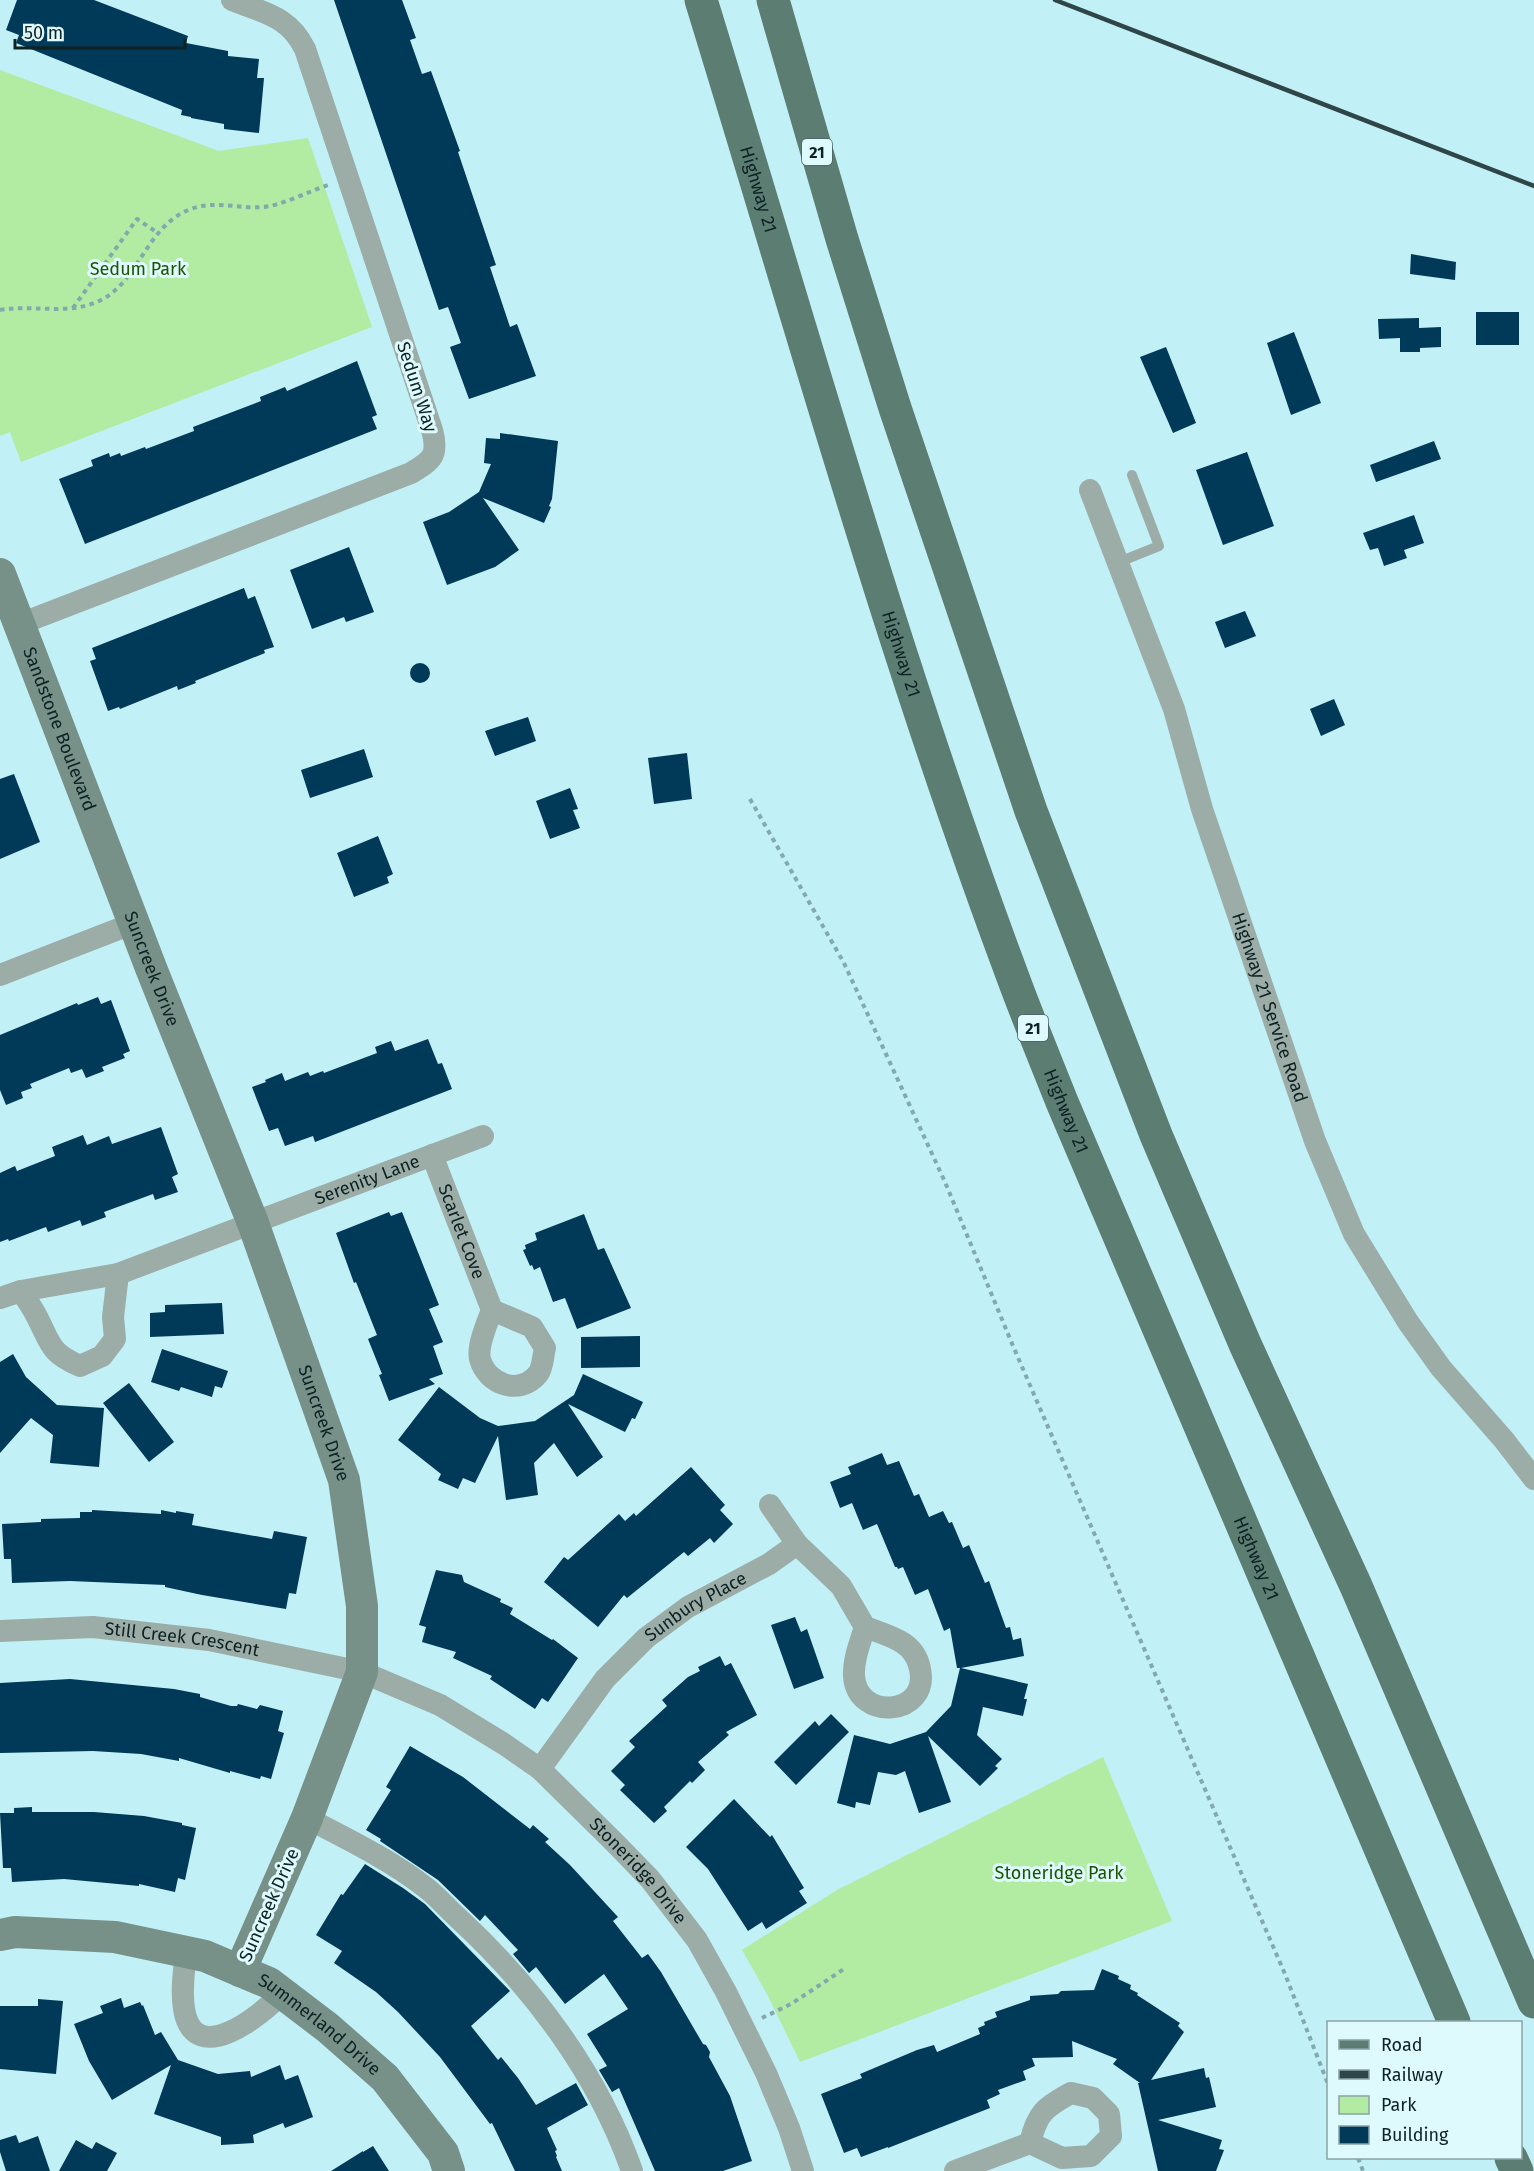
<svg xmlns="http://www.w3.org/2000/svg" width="1534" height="2171" font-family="'Fira Sans',sans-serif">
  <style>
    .green { fill: #b2eba2 }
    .building { fill: #003a58 }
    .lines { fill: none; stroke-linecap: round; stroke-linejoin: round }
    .path { stroke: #83a8ad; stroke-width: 4; stroke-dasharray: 4.5 4.5; stroke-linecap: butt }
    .lane { stroke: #9cada7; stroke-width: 10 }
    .street { stroke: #9cada7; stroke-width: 22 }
    .secondary { stroke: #779188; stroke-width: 32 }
    .primary { stroke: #5c7d72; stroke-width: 33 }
    .rail { stroke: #2e4648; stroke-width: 4.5 }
    .labels { text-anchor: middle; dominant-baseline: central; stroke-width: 6; stroke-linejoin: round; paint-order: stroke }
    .shield { fill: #defafd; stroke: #4c6264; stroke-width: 1.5 }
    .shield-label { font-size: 16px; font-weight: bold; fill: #0e2123 }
    .street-label { font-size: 18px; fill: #0e2123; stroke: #defafd }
    .park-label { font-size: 18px; fill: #1b5500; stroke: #defafd }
  </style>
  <rect width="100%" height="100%" fill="#c1f0f6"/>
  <g class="green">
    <path d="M0,70l219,81 89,-13 64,189 -351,135 -11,-30 -10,4z"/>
    <path d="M1103,1757l69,164 -372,141 -33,-68 -25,-44 95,-60z"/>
  </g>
  <g class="building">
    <path d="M17,0h77l94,36 -2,7 42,8v5l31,3 -2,19h7l-5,55 -35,-4v-5l-33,-6v-1l-10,-2 1,-5 -166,-67 3,-8 -13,-5z"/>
    <path d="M334,0h68l14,38 -6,2 12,34 9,-3 29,80 -2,1 38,113 -6,2 20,60 7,-3 19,52 -67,23 -19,-52 11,-4 -13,-36 -9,3z"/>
    <path d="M1411,254l45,8 -1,18 -45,-6z"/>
    <rect x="1476" y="312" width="43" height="33"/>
    <path d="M1419,318v10l22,-1v20l-21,1v4h-20v-14l-21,1 -1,-20z"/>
    <path d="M1294,332l27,71 -30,12 -24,-72z"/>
    <path d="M1166,347l30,76 -23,10 -33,-76z"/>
    <path d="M357,361l20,54 -5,2 5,12 -292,115 -26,-65 34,-13 -2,-6 18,-7 1,4 10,-4 1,3 24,-9 1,2 48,-18 -1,-4 68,-26 -1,-4 25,-10 2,4z"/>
    <path d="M500,433l58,8 -6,58 -3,7 2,1 -7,16 -61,-25 36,52 -24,17 -48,18 -24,-63 26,-10 30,-20 12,-28 -7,-1 2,-25 14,1z"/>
    <path d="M1434,441l7,18 -65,23 -6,-17z"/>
    <path d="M1247,452l27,74 -51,19 -27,-75z"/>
    <path d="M1414,515l10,28 -20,7 3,8 -23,8 -6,-18 -8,2 -7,-17z"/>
    <path d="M349,547l25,65 -28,10 -2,-5 -32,12 -22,-59z"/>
    <path d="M244,588l4,11 7,-3 19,51 -10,3 1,3 -70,28 1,2 -18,7 -1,-4 -57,23 -1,-2 -11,4 -18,-50 6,-2 -4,-11z"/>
    <path d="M1245,611l11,25 -31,12 -10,-26z"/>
    <circle cx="420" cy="673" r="10"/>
    <path d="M1334,699l11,26 -24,11 -11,-27z"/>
    <path d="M528,717l8,24 -41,15 -10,-25z"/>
    <path d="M364,749l9,28 -63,21 -9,-28z"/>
    <path d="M687,753l5,46 -38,5 -6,-46z"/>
    <path d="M14,774l26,68 -40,17v-80z"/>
    <path d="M570,788l8,21 -5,1 7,18 -30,11 -14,-38z"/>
    <path d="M378,836l15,38 -6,3 2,6 -35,14 -17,-44z"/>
    <path d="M98,997l3,7 10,-4 19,51 -7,3 2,4 -23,9 2,4 -18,7 -4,-9 -11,4 -2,-5 -39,16 2,4 -11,4 2,6 -17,7 -6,-15v-55l77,-32 1,2z"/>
    <path d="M428,1039l10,25 4,-1 10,26 -137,53 -2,-6 -28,10 -7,-18 -9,3 -17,-44 14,-5 -1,-2 17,-7 3,8 23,-9 2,4 13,-5 1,2 53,-20 -2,-6 16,-6 4,10z"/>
    <path d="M161,1127l17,47 -6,3 6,15 -23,8 -2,-6 -49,18 2,5 -24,9 -2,-6 -32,12 -2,-5 -37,14 -1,-2 -8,3v-69l15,-7 2,5 38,-15 -3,-9 31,-12 4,10 22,-9 3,8z"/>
    <path d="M389,1212l2,4 11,-4 37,93 -10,4 14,33 -10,4 10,28 -14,5 6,5 -46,17 -10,-26 3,-1 -14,-35 9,-4 -21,-53 -2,1 -18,-50z"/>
    <path d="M584,1214l14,36 6,-2 27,60 -54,21 -12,-31 -12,4 -13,-35 -6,3 -2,-5 -2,1 -7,-16 3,-1 -1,-4 12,-5 -2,-7z"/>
    <path d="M222,1303l2,31 -74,3v-24l15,-1v-7z"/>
    <path d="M640,1336v31l-59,1v-31z"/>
    <path d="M162,1349l66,22 -6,17 -7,-2 -3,11 -31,-10 -2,4 -28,-9z"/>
    <path d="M13,1354l13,23 31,28 47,3 -5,59 -49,-4 3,-28 -22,-17 -31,35v-91z"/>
    <path d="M583,1374l60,28 -8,17 -3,-1 -7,14 -57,-28 35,53 -26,20 -23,-34 -20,20 4,32 -32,5 -8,-64 -23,47 -12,-5 -5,11 -20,-9 3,-6 -43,-34 41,-53 41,31 18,8 37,-5 39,-26z"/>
    <path d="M129,1383l45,59 -25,20 -46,-59z"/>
    <path d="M882,1453l5,12 12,-4 15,35 5,-2 10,23 14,-6 6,12 3,-1 11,26 6,-3 16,38 4,-2 17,47 4,-1 3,13 8,-2 3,18 -63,12 67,16 -4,15h3l-4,17 -40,-9 -6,28 25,24 -7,7 3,2 -18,18 -52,-50 23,66 -32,11 -14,-42 -9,4 -18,-3 -8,33 -14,-3 -1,6 -18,-5 17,-68 36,9 36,-12 25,-26 9,-38h-3l-7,-40 -6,3 -16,-42 -13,6 -12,-28 -5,2 -1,-2h-2l-18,-43 -14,6 -11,-27 -12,5 -10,-26 21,-8 -3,-7z"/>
    <path d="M691,1467l34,38 -5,5 13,14 -19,19 -4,-5 -22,18 -4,-4 -57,46 -3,-3 -26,32 -54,-45 20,-25 4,3 51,-46 6,7 9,-8 2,3z"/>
    <path d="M92,1510l69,4v-4l15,3v-2l18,3 -2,11 80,14 2,-8 33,6 -11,57 -7,-1 -3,16 -84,-14 -37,-8v-2l-95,-4 -58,2 -1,-24h-7l-2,-35 39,-2v-3l39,-1v-6h12z"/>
    <path d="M436,1570l26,5 2,7 37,17 -1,3 13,6 -3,6 42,26 1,-1 25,19 -30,44 -6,-4 -7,11 -45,-30 2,-3 -39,-18 3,-6 -34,-10 4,-15 -7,-2z"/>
    <path d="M795,1617l6,15 6,-3 17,49 -30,11 -23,-64z"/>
    <path d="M720,1656l5,10 6,-3 26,52 -31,17 3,3 -31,27 7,8 -13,13 -2,-2 -26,26 3,4 -13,12 -34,-33 5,-5 -14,-14 24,-24 -6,-6 38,-35 -5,-6 26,-23 12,-6 -2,-4z"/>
    <path d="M70,1679l104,10 26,5v3l31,9h6l1,-2 19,5 3,-4 23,6 -5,20 6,2 -13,46 -10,-3 -1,3 -30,-8v2l-51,-15v3l-38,-7 -48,-3 -93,2v-70z"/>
    <path d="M831,1714l18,18 -53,53 -22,-23 41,-41 4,5z"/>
    <path d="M410,1746l53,31 67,52 3,-4 16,14 -4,3 25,23 48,52 -5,4 29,37 6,-4 13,18 42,72 3,1 4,7 -1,5 21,39 22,65 -29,10h-68l-36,-83 -7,4 -13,-22 8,-4 -20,-32 41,-25 -24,-35 -39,30 -29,-37 -7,6 -16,-19 5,-4 -33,-35 -5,6 -42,-41 -58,-39 1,-2 -15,-9 25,-40 -5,-3z"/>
    <path d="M734,1799l36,38 2,-2 32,53 -5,3 8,12 -41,26 -4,-7 -14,9 -40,-62 -22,-22z"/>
    <path d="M32,1807v5h62l50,4 38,7v2l14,3 -11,52 -7,-2 -3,14 -36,-8v2l-75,-7 -52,3 -1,-14h-8l-3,-55h14v-5z"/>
    <path d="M365,1864l38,24 22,16 85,87 -39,35 27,34 3,-3 17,21 18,27 40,-22 12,22 -41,23 10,22 -2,1 2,5 -1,1 6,14h-47l-23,-48 -2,1 -50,-67 -42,-45 -22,-20 -42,-29 8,-12 -26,-16 25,-41 2,1z"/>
    <path d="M1102,1969l17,7 -1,3 13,6 -1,4 8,4 -1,2 43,28 -2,3 6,6 -33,48 53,-12 2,10 3,-1 7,30 -58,13 64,20 -3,9 5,1 -8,21h-58l-20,-88h2l-27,-19 4,-5 -45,-18 1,16 -41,1 3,8 -12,5 3,9 -28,10 2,4 -13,6 3,8 -102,40v-1l-27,10 -4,-9 -13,5 -23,-59 41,-16 -2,-4 57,-24 17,-5 3,7 43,-18 -2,-6 7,-3 -1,-3 13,-5 -2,-5 35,-12v-4l28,-2 3,-3 33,-1z"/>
    <path d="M121,1998l3,10 16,-6 2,4 1,-1 12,30 6,-3 17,28 40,14 32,-3 1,6 29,-12 5,15 13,-5 15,42 -28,11 -2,-5 -30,12 1,8 -33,2v-8l-67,-23 17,-49 -59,35 -23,-39 -15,-37 29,-11 -3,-7z"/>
    <path d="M38,1999l25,2 -7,73 -56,-5v-63h38z"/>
    <path d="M16,2135l3,8 19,-7 12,35h-44l-6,-19v-12z"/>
    <path d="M76,2140l16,9 4,-7 21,11 -10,18h-48z"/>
    <path d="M373,2146l16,25h-58l32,-20v1z"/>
  </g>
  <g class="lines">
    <g class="path">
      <path d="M73,308l64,-89 21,14"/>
      <path d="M0,310c33,-6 67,6 99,-9 40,-18 47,-76 92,-92 24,-9 47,0 72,-2 17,-1 47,-16 65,-22"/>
      <path d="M750,799l94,164 101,219 68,164 272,628 43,110"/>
      <path d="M762,2018l29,-14 53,-35"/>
      <path d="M1358,2158l5,13"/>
    </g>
    <path class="lane" d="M1119,562l40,-16 -27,-71"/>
    <g class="street">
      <path id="s1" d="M1090,490l84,219 28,100 113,332 39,93 54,88 33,46 63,72 30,39"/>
      <path d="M20,624l391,-151c21,-13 28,-17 21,-43l-127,-381c-16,-33 -41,-36 -73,-49"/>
      <path d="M0,975l134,-52"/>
      <path id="s2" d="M432,1155l60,155c-5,13 -15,36 -12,49 7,26 40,37 58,15 5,-6 5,-19 7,-26l-13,-21 -40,-17"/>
      <path d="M21,1291c5,8 11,16 15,24 15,28 12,37 44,51l22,-10 13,-17 -2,-22 5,-43"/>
      <path id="s3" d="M0,1298l21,-7 97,-17 365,-138"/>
      <path d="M770,1505l27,39"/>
      <path id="s4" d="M0,1631l93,-4 116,13 153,32 78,33 64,39 36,25 75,74 35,36 47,61 29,52 40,81 23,55 14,43"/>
      <path id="s5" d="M540,1769l65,-90 41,-41 42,-31 81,-43 28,-20 44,42 24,41c-5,16 -12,33 -11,49 3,46 76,40 66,-7 -2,-11 -8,-20 -17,-26 -12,-8 -25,-11 -38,-16"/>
      <path d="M307,1818c40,21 82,41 118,69 12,9 22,21 33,31 75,69 140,156 174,253"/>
      <path d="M186,1952c-2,19 -5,38 -2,57 10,61 78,6 98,-16"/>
      <path d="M955,2171l75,-28 32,15 29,-2 20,-20 -2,-22 -16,-16 -22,-5c-26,14 -34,20 -41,50"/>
    </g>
    <g class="secondary">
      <path id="s6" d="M0,574l151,394 102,255 91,257 18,126v66l-55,146 -67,153"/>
      <path id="s7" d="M0,1935l15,-3 100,5 90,19 64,27 59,45 57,50 58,75 6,18"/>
    </g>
    <g class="primary">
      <path id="s8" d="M701,0c100,325 191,653 310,972 16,44 34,87 51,130l392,920"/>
      <path d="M773,0l69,239 53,169 136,403 125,324 89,209 111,242 178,416"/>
      <path d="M1511,2158l6,13"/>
    </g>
    <path class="rail" d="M1055,0l479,186"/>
  </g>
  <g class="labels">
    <g class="shield">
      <rect x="802" y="139" width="30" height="26" rx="4.5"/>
      <rect x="1018" y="1015" width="30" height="26" rx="4.5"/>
    </g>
    <g class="shield-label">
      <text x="817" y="152">21</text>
      <text x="1033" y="1028">21</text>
    </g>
    <g class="street-label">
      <text stroke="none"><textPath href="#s8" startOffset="198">Highway 21</textPath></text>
      <text transform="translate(417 387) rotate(72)">Sedum Way</text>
      <text stroke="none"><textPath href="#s8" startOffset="684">Highway 21</textPath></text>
      <text stroke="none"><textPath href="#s6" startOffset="166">Sandstone Boulevard</textPath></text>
      <text stroke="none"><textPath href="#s6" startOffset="423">Suncreek Drive</textPath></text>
      <text stroke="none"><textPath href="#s1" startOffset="548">Highway 21 Service Road</textPath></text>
      <text stroke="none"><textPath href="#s8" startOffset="1170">Highway 21</textPath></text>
      <text stroke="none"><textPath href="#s3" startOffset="387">Serenity Lane</textPath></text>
      <text stroke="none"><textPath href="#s2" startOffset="82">Scarlet Cove</textPath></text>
      <text stroke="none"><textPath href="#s6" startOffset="909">Suncreek Drive</textPath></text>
      <text stroke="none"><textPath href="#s8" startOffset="1656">Highway 21</textPath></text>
      <text stroke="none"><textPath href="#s5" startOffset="228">Sunbury Place</textPath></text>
      <text stroke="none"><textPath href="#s4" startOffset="183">Still Creek Crescent</textPath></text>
      <text stroke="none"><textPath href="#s4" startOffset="711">Stoneridge Drive</textPath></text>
      <text transform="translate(269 1905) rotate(-66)">Suncreek Drive</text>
      <text stroke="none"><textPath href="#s7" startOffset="342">Summerland Drive</textPath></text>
    </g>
    <g class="park-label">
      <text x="138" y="269">Sedum Park</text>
      <text x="1059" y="1873">Stoneridge Park</text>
    </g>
  </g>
  <rect x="1327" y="2021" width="195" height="138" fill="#defafd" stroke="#8ba3a6" stroke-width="1.5"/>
  <rect x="1339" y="2040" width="30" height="9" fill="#5c7d72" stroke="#8ba3a6" stroke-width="1.5"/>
  <text x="1381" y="2051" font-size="18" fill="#0e2123">Road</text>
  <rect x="1339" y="2070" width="30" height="9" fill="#2e4648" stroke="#8ba3a6" stroke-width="1.5"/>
  <text x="1381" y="2081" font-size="18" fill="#0e2123">Railway</text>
  <rect x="1339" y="2096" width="30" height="18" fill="#b2eba2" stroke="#8ba3a6" stroke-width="1.5"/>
  <text x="1381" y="2111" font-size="18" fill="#0e2123">Park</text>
  <rect x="1339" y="2126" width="30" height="18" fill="#003a58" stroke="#8ba3a6" stroke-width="1.5"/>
  <text x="1381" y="2141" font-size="18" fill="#0e2123">Building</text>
  <path d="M15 39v9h170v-9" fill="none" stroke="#0e2123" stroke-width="3"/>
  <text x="24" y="39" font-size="18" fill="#0e2123" stroke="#defafd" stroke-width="4.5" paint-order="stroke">50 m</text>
</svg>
